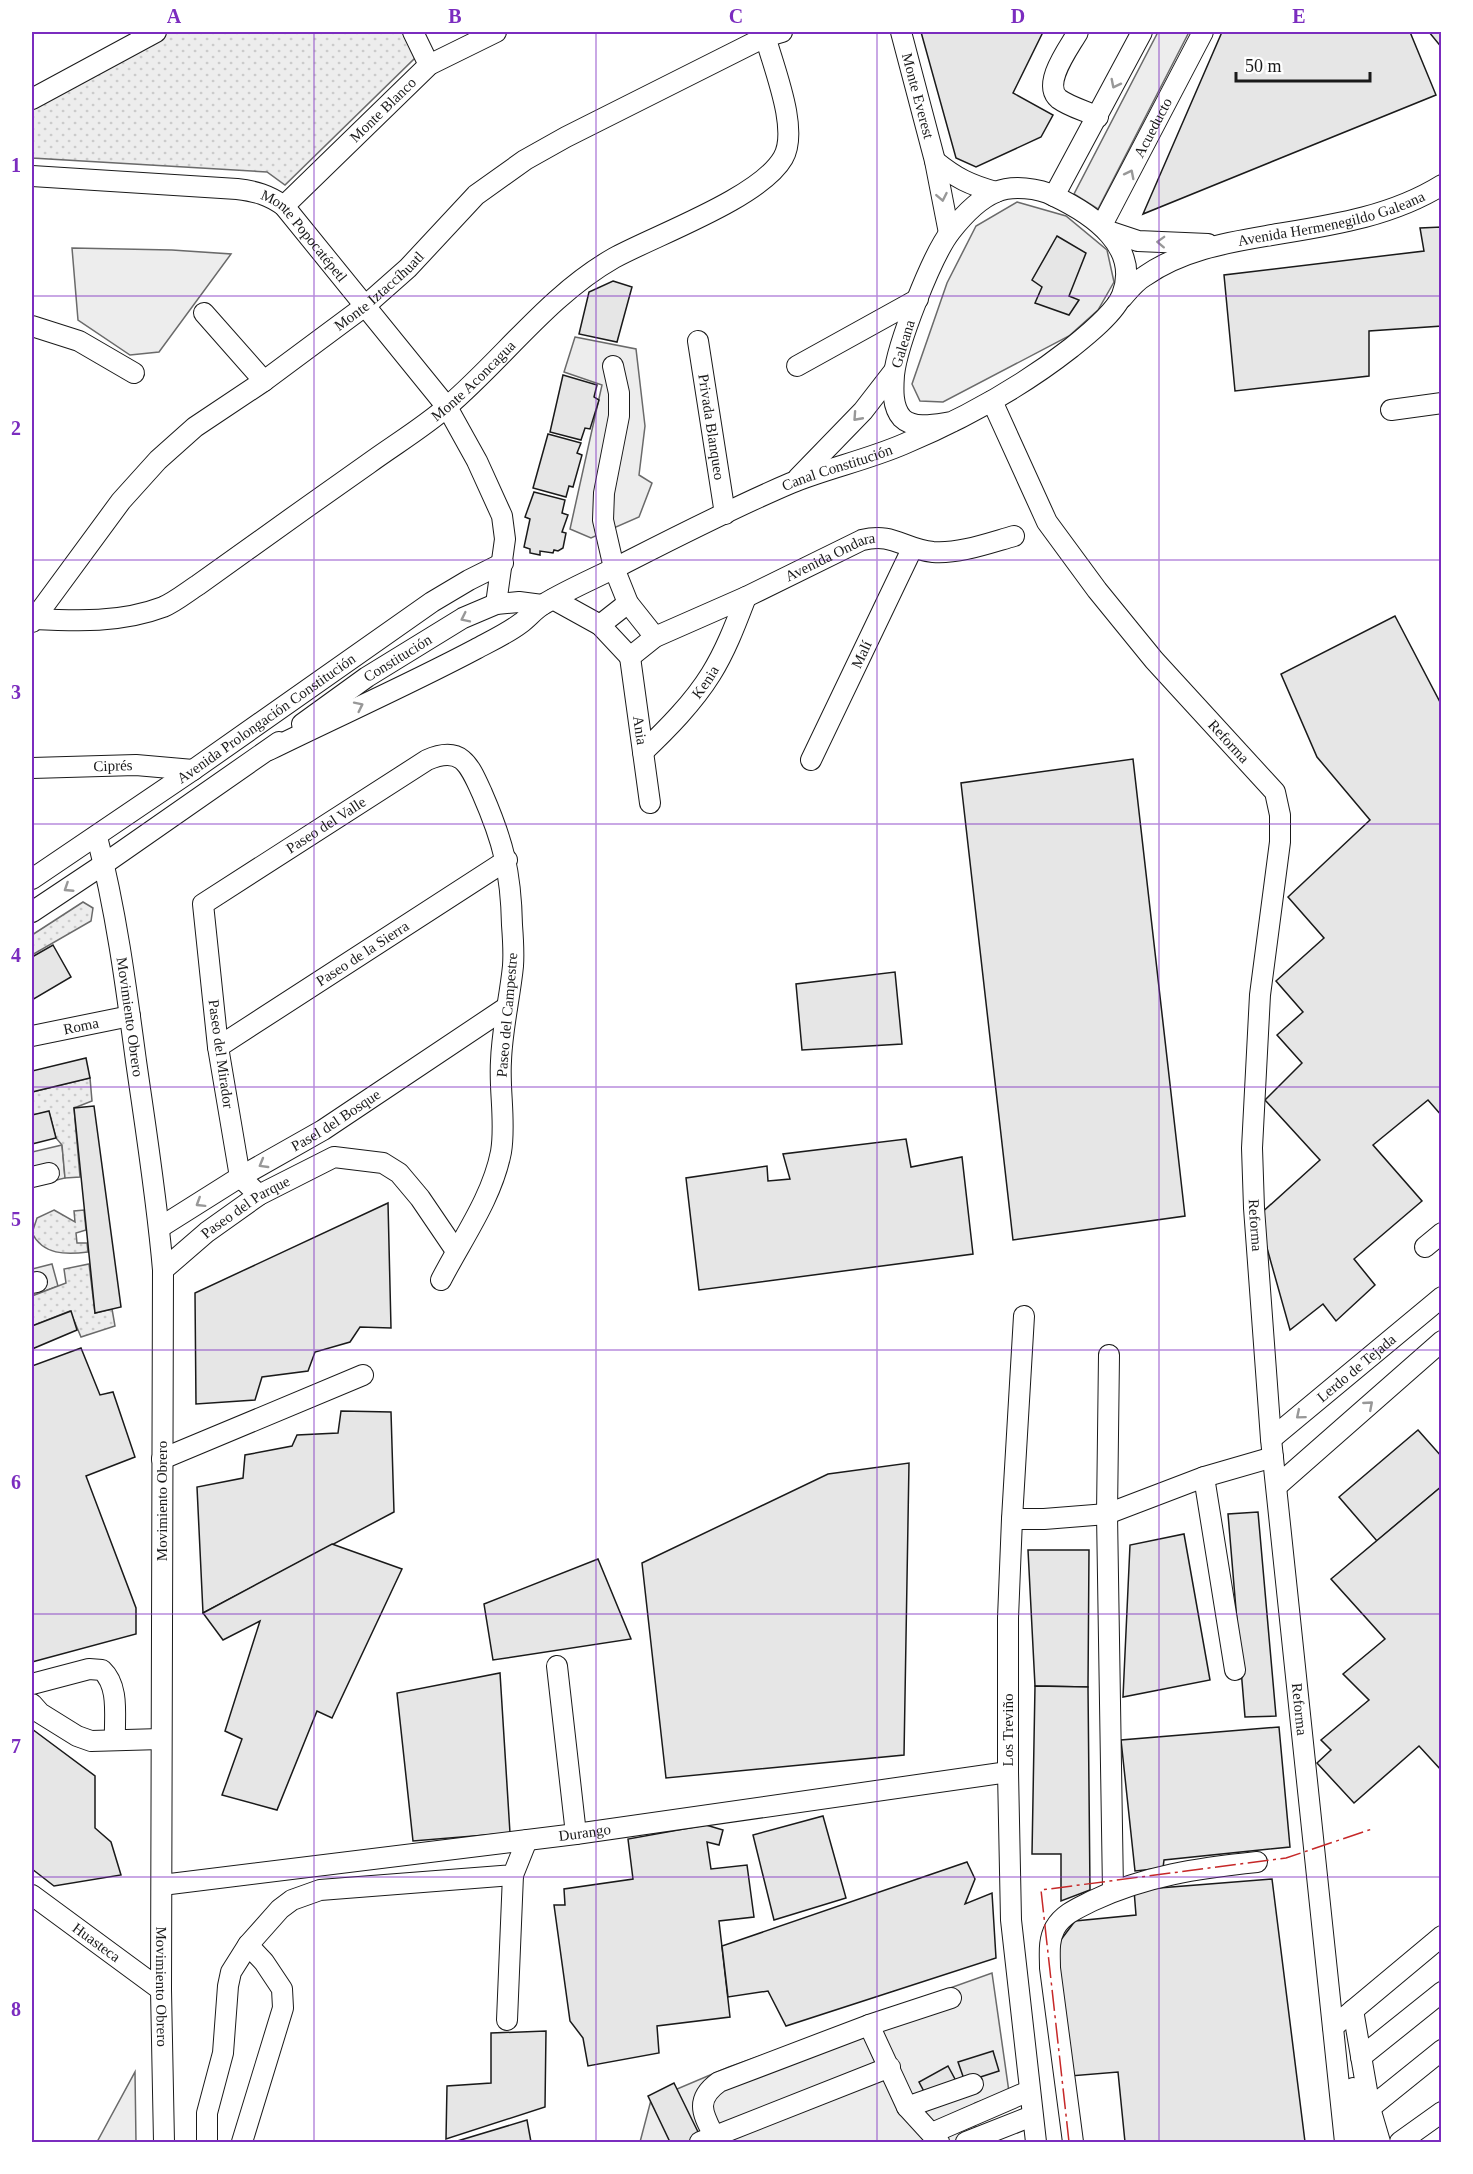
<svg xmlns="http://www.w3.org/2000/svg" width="1473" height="2174" font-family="'Times New Roman',serif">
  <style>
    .built { fill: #ededed; stroke: #6a6a6a; stroke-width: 1.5 }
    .park { fill: url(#park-dots); stroke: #6a6a6a; stroke-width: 1.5 }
    .building { fill: #e6e6e6; stroke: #1a1a1a; stroke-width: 1.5 }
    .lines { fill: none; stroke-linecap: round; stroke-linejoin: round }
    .minor-casing { stroke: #1a1a1a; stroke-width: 22 }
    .minor { stroke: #fff; stroke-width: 20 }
    .power { stroke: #c62828; stroke-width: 1.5; stroke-dasharray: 21 4.5 3 4.5; stroke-linecap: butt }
    .oneway { stroke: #989898 }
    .grid { fill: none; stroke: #7b2cbf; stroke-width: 1.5; stroke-opacity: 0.55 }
    .labels { text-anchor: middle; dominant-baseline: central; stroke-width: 4.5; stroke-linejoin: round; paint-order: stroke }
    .street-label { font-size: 15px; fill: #1a1a1a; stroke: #fff }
    .neatline { fill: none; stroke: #7b2cbf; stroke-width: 2 }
    .grid-label { font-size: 20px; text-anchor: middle; font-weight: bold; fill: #7b2cbf }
  </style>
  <defs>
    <pattern id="park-dots" width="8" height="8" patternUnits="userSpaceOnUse" patternTransform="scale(1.5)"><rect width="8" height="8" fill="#ededed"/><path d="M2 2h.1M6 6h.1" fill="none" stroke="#cbcbcb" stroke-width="1.8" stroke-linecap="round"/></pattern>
  </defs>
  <rect width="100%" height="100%" fill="#fff"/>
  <g class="built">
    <path d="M1158,32h31l-91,177 -24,-15z"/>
    <path d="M1017,202l49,14 41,34 7,32 -16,28 -29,26 -126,66 -23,-1 -8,-17 35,-101 29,-57z"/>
    <path d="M72,248l100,2 59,4 -72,98 -29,3 -52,-35z"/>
    <path d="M575,337l61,12 9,77 -6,49 13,8 -13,34 -48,21 -21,-9 32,-144 -38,-13z"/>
    <path d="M62,1145l3,33 -33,8v-34z"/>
    <path d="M52,1264l6,22 -26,10v-27z"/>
    <path d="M992,1973l17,119 -34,11v39h-335l11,-42 78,-33z"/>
    <path d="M135,2072l1,70h-39z"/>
  </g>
  <g class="park">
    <path d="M168,32h234l14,25 -131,128 -18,-13 -235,-14v-55z"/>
    <path d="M83,902l10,6 -2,13 -59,34v-20z"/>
    <path d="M90,1078l2,23 -18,7 6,69 -15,1 -3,-33 -6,-7 -7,-26 -17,3v-23z"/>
    <path d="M54,1210l21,12 -1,-11 10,-1 2,20 -10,3 1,10h10l1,9c-22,3 -45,3 -56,-19l5,-15z"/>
    <path d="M89,1264l6,49 17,-4 3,17 -34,11 -11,-26 -38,15v-30l34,-13 -2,-14z"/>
  </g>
  <g class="building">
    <path d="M921,32h122l-30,61 40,22 -12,22 -65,30 -20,-9z"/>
    <path d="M1222,32h188l26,63 -293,119z"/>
    <path d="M1429,32h13v16z"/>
    <path d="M1442,227v99l-73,5v45l-134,15 -11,-116 200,-24 -4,-23z"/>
    <path d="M1057,236l29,17 -17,43 10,4 -10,15 -34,-12 7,-16 -10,-7z"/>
    <path d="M613,281l19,6 -15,55 -38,-8 10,-42z"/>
    <path d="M563,375l34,10 -3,12 5,3 -9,29 -5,-1 -4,12 -31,-8z"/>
    <path d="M548,434l33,9 -4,10 5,2 -9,32 -4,-1 -3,11 -33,-9z"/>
    <path d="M534,492l31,8 -3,13 6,2 -6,17 4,1 -3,15 -5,3 -4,-1 -1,3 -13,-2v4l-10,-2v-4l-6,-2 6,-28 -5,-2z"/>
    <path d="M1395,616l47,90v410l-14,-16 -55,45 49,56 -68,58 21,26 -39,36 -13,-17 -33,26 -32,-114 62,-56 -55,-60 37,-37 -25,-28 26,-23 -27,-31 48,-43 -36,-41 82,-77 -53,-63 -36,-83z"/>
    <path d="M1133,759l52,457 -172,24 -52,-457z"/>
    <path d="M53,945l18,32 -39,23v-43z"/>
    <path d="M895,972l7,72 -100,6 -6,-66z"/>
    <path d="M86,1058l4,20 -58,14v-21z"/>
    <path d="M94,1106l27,201 -26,6 -21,-205z"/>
    <path d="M49,1111l7,27 -24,6v-29z"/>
    <path d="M906,1139l5,28 51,-10 11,97 -274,36 -13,-112 81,-12 1,15 22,-2 -7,-25z"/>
    <path d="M388,1203l3,125 -31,-1 -10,15 -35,10 -7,19 -46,6 -7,23 -59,4 -1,-111z"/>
    <path d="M71,1311l6,19 -45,19v-23z"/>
    <path d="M81,1348l19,47 13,-3 22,65 -49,19 50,132v26l-104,28v-296z"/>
    <path d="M341,1411l50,1 3,100 -191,101 -6,-126 46,-9 2,-23 47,-9 5,-11 41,-2z"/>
    <path d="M1418,1430l24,27v29l-65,55 -38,-44z"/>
    <path d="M909,1463l-5,292 -238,23 -24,-215 186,-89z"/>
    <path d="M1442,1486v285l-23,-25 -65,57 -37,-40 14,-13 -10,-10 48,-40 -26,-26 42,-35 -54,-60z"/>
    <path d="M1258,1512l18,204 -31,1 -17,-203z"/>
    <path d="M1184,1534l26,146 -87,17 7,-152z"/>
    <path d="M332,1544l70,25 -70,149 -15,-7 -40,99 -55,-15 20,-56 -17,-8 35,-110 -37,19 -20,-27z"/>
    <path d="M1028,1550h61l-1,137 -53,-1z"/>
    <path d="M598,1559l33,80 -138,21 -9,-56z"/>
    <path d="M500,1673l10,160 -97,8 -16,-148z"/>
    <path d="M1035,1686l53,1 2,203 -29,11v-47h-29z"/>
    <path d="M1279,1727l11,120 -126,13 -1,8 -28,3 -14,-131z"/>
    <path d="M32,1729l63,47v52l16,14 10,33 -67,11 -22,-17z"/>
    <path d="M823,1816l23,82 -72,22 -21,-85z"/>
    <path d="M706,1825l17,5 -4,15 -12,-3 4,27 36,-4 7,52 -35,4 11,96 -73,9 2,27 -71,13 -5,-28 -13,-17 -16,-116h11l-1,-16 69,-10 -5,-40z"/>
    <path d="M967,1862l8,17 -10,25 27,-11 4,65 -210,68 -18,-35 -40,6 -6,-51z"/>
    <path d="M1272,1879l33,263h-180l-7,-70 -48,4 -13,-131 18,-24 61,-6 -2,-25z"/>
    <path d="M546,2031l-1,76 -99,32 1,-53 44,-3v-50z"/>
    <path d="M993,2051l6,20 -34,11 -7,-20z"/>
    <path d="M948,2066l8,15 -29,16 -8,-15z"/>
    <path d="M674,2083l28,57 -5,2h-27l-22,-46z"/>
    <path d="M527,2120l4,22h-77z"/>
  </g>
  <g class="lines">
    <defs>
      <g id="minor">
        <path d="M413,32l16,33"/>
        <path id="s1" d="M901,32l34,129 14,72"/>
        <path d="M1078,32c-9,16 -37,52 -19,67 11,8 27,12 39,18"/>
        <path d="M32,99l124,-67"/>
        <path d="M935,161c21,17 35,24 61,31"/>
        <path id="s2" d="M32,176l205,13c18,2 32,6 47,17l163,201 30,54 25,55 3,23 -9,65"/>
        <path d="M1054,196l88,-164"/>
        <path id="s3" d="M284,206l145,-141 67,-33"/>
        <path id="s4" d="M1102,225l101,-193"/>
        <path d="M1108,231l30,10 70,3"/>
        <path id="s5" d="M1122,298c7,-8 14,-17 23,-22 36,-25 79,-33 121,-40 60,-10 123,-18 176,-51"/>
        <path d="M204,313l60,68"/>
        <path d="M32,326l47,15 55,32"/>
        <path id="s6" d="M698,341l27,173"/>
        <path d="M613,366l6,27v23l-15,77 -1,27 11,48 14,35 27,34"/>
        <path d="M797,366l121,-67"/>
        <path id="s7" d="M992,401l55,121 50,68 57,70 121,132 5,23v27l-20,153 -8,153 2,60 17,231 74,703"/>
        <path d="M1391,410l51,-7"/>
        <path d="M798,478l65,-67 31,-40"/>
        <path d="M553,599l47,26 30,32"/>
        <path id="s8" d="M33,619c44,2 88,4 130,-12 12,-5 24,-15 35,-22 57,-41 113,-81 170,-121 26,-19 56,-37 80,-58 56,-48 101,-111 166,-148 42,-23 146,-60 169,-100 17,-29 -11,-94 -19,-126"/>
        <path id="s9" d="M32,622l89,-121 37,-41 37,-33 69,-46 101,-75 43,-38 68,-73 49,-35 41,-23 199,-100 17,-5"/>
        <path d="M600,625l28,-22"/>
        <path id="s10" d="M630,657l25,-20 91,-40 116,-57c31,-8 41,9 71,12 26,2 56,-9 81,-16"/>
        <path id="s11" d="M630,657l20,146"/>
        <path id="s12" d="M302,724l65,-47 96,-59 33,-14 23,-2 23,3"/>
        <path id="s13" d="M269,750c69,-34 139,-65 207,-101 15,-8 32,-16 45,-26 8,-6 14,-14 23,-19 23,-14 49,-25 73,-37 57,-29 115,-59 174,-84 37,-15 76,-23 113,-39 59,-25 116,-56 167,-96 15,-12 44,-35 51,-53 19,-48 -30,-81 -68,-99 -15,-8 -42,-11 -58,-4 -17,7 -34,25 -45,39 -19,24 -54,114 -57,144 -1,14 -2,32 8,43 12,12 35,6 50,4"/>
        <path id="s14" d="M643,752c24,-23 50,-49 68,-78 15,-24 25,-51 35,-77"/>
        <path id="s15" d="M811,760l101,-211"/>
        <path id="s16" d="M32,768l104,-3 57,5"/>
        <path id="s17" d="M97,837c19,73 29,149 39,224 10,70 21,139 27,209l-2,720 3,152"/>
        <path id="s18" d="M32,879l161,-109 239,-168 37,-22 34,-17"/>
        <path d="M32,912l72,-48 175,-122"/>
        <path id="s19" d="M32,1036l98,-20"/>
        <path id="s20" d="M218,1047l289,-187"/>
        <path d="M32,1177l17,-4"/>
        <path id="s21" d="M259,1195l-19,-18 -22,-130 -15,-143 224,-144c34,-15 42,4 55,33 21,48 29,79 30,132 1,13 2,27 1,41 -3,31 -11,63 -12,95 -2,29 5,62 0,91 -9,46 -39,87 -60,128"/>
        <path id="s22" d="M159,1228l81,-51 83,-47 184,-123"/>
        <path d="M1425,1247l17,-14"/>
        <path id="s23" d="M163,1270l44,-38 52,-37 75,-38 49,6 16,10 21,25 36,53"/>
        <path d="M32,1283l5,-1"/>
        <path d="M1024,1316l-12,203 -4,99v154l3,148 25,222"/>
        <path d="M1109,1355l-2,159 6,377"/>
        <path id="s24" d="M1271,1439l171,-142"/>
        <path d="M162,1459l201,-84"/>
        <path d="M1204,1477l31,193"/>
        <path d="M1277,1486l165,-145"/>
        <path d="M1012,1519h32l63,-5 97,-37 69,-20"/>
        <path d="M557,1666l19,168"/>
        <path d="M32,1684l57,-15 13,1c18,17 12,47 13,70"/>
        <path d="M32,1704l8,9 37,23 14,5 70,-2"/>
        <path id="s25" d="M162,1885l414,-51 432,-62"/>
        <path id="s26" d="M32,1895l129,95"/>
        <path d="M248,1945l32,-36 12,-9 28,-10 193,-15 14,-35"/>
        <path d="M1353,2010l17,98 10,34"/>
        <path d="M507,2020l6,-145"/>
        <path d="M869,2025l38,82"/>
        <path d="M1333,2027l109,-91"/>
        <path d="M1361,2057l81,-65"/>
        <path d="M1353,2088l9,54"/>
        <path d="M1370,2108l72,-58"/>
        <path d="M932,2133l97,-42"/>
        <path d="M207,2142v-29l16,-60 5,-67 3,-14 17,-27 16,17 18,27 1,19 -41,134"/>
        <path d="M700,2142l190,-75"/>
        <path d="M717,2142c-11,-24 -26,-40 2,-60l150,-57 82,-27"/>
        <path d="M939,2142l-32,-35 66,-23"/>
        <path d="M966,2142l66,-26"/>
        <path d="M1073,2142l-23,-174c0,-14 -2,-27 5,-40 8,-14 23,-20 37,-27 52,-25 107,-33 165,-39"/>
        <path d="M1400,2142l42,-30"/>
      </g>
    </defs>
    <use href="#minor" class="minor-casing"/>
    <use href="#minor" class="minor"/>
    <path class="power" d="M1069,2142l-28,-252 245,-32 86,-29"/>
  </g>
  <defs><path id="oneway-chevron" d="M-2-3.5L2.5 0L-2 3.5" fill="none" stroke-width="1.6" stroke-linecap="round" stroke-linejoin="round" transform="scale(1.5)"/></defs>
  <g class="oneway">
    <use href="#oneway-chevron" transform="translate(1115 84) rotate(117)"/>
    <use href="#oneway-chevron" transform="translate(1130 174) rotate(-63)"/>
    <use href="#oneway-chevron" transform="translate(942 197) rotate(79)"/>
    <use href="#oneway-chevron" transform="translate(1161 242) rotate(-178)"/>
    <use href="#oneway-chevron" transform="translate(857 417) rotate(132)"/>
    <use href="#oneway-chevron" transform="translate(465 618) rotate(154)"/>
    <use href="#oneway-chevron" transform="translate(359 706) rotate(-26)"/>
    <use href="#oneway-chevron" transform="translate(68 888) rotate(147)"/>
    <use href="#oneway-chevron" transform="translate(263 1164) rotate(150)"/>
    <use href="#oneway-chevron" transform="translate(200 1203) rotate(148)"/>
    <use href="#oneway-chevron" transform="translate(1369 1405) rotate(-41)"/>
    <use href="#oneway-chevron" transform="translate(1300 1415) rotate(140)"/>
  </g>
  <path class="grid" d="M314,32v2110M596,32v2110M877,32v2110M1159,32v2110M32,296h1410M32,560h1410M32,824h1410M32,1087h1410M32,1350h1410M32,1614h1410M32,1877h1410"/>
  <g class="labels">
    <g class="street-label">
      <text stroke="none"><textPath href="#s1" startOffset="66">Monte Everest</textPath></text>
      <text stroke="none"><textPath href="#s3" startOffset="138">Monte Blanco</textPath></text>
      <text stroke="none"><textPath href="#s4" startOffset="110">Acueducto</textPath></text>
      <text stroke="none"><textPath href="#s5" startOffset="228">Avenida Hermenegildo Galeana</textPath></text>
      <text stroke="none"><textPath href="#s2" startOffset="291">Monte Popocatépetl</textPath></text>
      <text stroke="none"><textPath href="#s9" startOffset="484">Monte Iztaccíhuatl</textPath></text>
      <text transform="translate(903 344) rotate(-73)">Galeana</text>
      <text stroke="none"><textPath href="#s8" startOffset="516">Monte Aconcagua</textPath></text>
      <text stroke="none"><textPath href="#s6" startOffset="87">Privada Blanqueo</textPath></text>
      <text stroke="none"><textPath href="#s13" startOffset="636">Canal Constitución</textPath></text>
      <text stroke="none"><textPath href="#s10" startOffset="225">Avenida Ondara</textPath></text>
      <text stroke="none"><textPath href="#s15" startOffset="117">Malí</textPath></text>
      <text stroke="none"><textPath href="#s12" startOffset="116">Constitución</textPath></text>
      <text stroke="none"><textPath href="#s14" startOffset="94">Kenia</textPath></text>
      <text stroke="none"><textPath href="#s18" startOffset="284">Avenida Prolongación Constitución</textPath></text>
      <text stroke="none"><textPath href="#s11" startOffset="74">Ania</textPath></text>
      <text stroke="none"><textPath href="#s7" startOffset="418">Reforma</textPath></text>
      <text stroke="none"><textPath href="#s16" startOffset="81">Ciprés</textPath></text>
      <text stroke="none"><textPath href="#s21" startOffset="448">Paseo del Valle</textPath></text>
      <text stroke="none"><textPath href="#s20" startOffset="172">Paseo de la Sierra</textPath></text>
      <text transform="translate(507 1015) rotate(-85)">Paseo del Campestre</text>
      <text stroke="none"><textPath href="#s17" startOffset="183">Movimiento Obrero</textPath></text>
      <text stroke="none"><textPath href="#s19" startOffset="50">Roma</textPath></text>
      <text transform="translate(221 1054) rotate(82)">Paseo del Mirador</text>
      <text stroke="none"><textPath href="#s22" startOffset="207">Pasel del Bosque</textPath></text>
      <text stroke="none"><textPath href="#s23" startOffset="104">Paseo del Parque</textPath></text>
      <text stroke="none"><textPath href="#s7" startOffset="922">Reforma</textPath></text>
      <text stroke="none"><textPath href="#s24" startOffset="111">Lerdo de Tejada</textPath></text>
      <text transform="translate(162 1501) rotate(-90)">Movimiento Obrero</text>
      <text stroke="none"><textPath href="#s7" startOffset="1408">Reforma</textPath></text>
      <text transform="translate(1008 1730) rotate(-90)">Los Treviño</text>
      <text stroke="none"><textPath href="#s25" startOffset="426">Durango</textPath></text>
      <text stroke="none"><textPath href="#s26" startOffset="80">Huasteca</textPath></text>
      <text stroke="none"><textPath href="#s17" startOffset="1155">Movimiento Obrero</textPath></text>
    </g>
  </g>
  <rect width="1473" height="2174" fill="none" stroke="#ffffff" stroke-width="66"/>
  <path d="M1236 72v9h134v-9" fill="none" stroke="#1a1a1a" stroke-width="3"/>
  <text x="1245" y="72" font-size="18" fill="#1a1a1a" stroke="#ffffff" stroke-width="4.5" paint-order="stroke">50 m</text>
  <rect x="33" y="33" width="1407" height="2108" class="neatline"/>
  <g class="grid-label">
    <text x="174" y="23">A</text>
    <text x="455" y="23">B</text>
    <text x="736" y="23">C</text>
    <text x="1018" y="23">D</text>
    <text x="1299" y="23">E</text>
    <text x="16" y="172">1</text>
    <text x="16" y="435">2</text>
    <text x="16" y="699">3</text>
    <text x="16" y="962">4</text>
    <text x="16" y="1226">5</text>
    <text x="16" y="1489">6</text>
    <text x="16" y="1753">7</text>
    <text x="16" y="2016">8</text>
  </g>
</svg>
